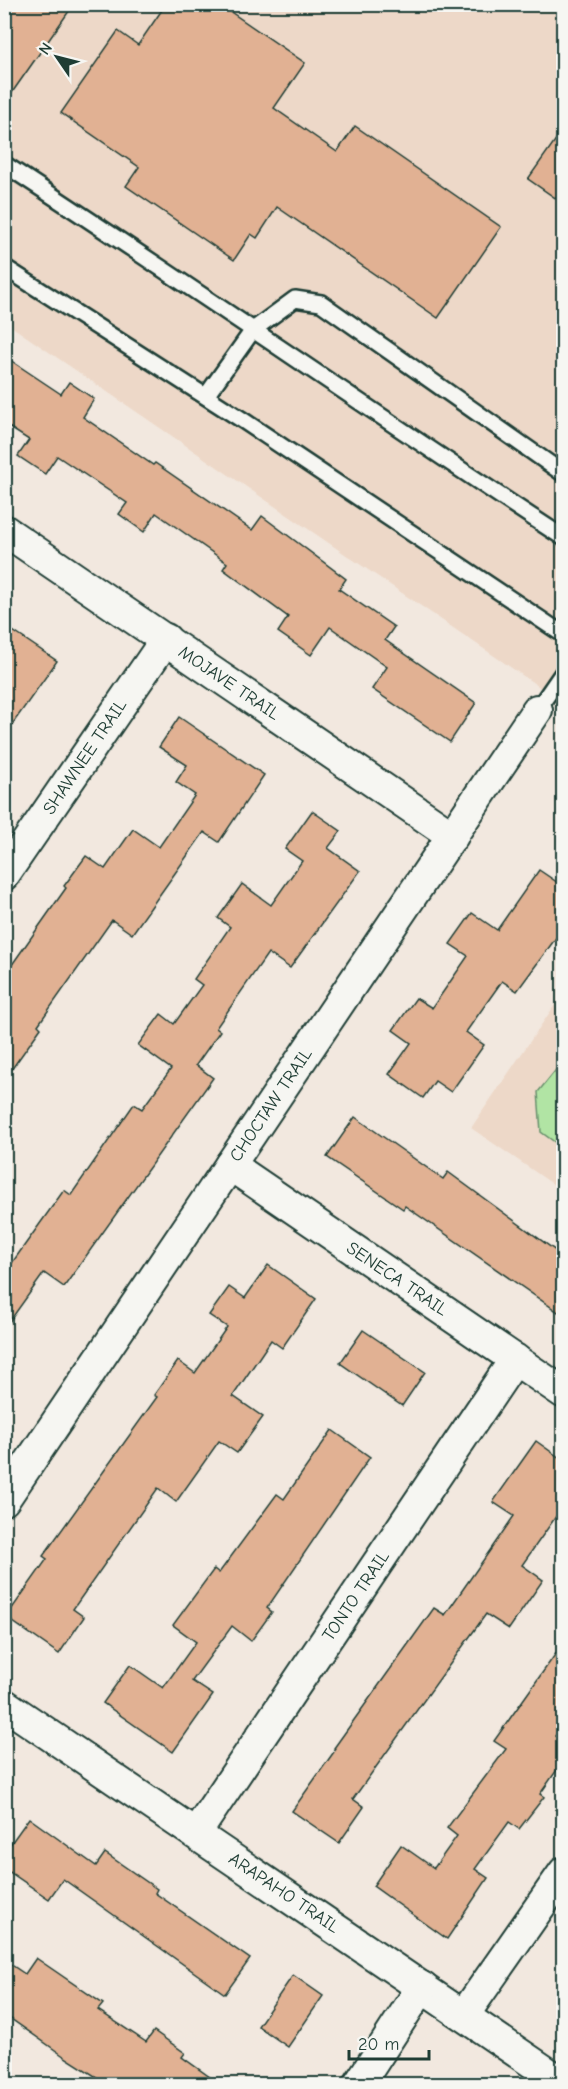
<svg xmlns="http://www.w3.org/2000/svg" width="568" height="2089" font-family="'Comic Neue',sans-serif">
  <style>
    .built { fill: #edd8c8 }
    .green { fill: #b1e4a4; stroke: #68906c; stroke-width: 1.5 }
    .building { fill: #e1b193; stroke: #1f3d34; stroke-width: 1.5 }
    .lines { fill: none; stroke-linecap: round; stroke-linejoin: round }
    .service-casing { stroke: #1f3d34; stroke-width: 20 }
    .minor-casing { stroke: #1f3d34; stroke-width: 34 }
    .service { stroke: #f6f6f2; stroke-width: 15 }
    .minor { stroke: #f6f6f2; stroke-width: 30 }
    .labels { text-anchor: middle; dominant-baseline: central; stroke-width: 5; stroke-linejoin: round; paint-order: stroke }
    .street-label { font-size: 18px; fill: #1f3d34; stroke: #f6f6f2 }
  </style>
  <rect width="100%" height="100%" fill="#f2e8df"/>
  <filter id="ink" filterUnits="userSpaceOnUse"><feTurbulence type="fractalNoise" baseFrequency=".0167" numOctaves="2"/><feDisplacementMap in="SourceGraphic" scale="12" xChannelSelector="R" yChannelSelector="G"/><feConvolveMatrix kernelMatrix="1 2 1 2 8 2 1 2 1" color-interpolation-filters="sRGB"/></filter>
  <g filter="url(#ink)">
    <g class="built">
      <path d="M4,5h559v698l-558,-381z"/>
      <path d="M563,993v198l-92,-63z"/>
    </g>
    <path class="green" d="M563,1061v87l-22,-16 -3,-40z"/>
    <g class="building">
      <path d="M4,4h70l-70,100z"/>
      <path d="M166,4h53l86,59 -31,45 63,44 18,-26 146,101 -63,91 -161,-111 -20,31 -6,-4 -17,26 -108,-74 13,-19 -78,-54 57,-82 20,14z"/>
      <path d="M564,128v76l-36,-25z"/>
      <path d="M4,356l57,38 8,-12 25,17 -11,18 70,48 2,-2 97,67 10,-14 84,63 -7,10 55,38 -9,13 91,63 -26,39 -78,-53 15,-22 -57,-40 -19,28 -33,-23 10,-15 -65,-48 4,-6 -71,-50 -12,19 -25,-18 8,-11 -70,-47 -12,18 -27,-18 11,-16 -25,-16z"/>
      <path d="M4,625l53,36 -53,75z"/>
      <path d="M179,717l85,58 -45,67 -15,-10 -72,102 -20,-14 -74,105 3,3 -37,52v-104l62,-88 -2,-2 22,-30 19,13 28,-40 26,18 36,-52 -19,-13 11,-17 -28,-18z"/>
      <path d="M312,811l29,20 -13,17 32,23 -70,97 -22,-15 -52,75 4,3 -24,34 17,13 -149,209 -20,-14 -40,56v-55l60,-84 7,5 63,-91 8,5 29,-40 -33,-24 23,-31 13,10 28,-39 -8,-6 36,-52 -12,-9 24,-34 29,21 31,-44 -17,-12z"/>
      <path d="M539,870l25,17v40l-47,64 -15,-10 -36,51 18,13 -33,47 -16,-11 -12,17 -34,-24 22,-31 -18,-13 23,-32 16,10 36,-52 -18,-12 22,-31 25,17z"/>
      <path d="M355,1117l88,62 5,-7 116,85v59l-159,-110 -2,3 -76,-52z"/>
      <path d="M268,1265l48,34 -34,49 -11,-8 -38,56 30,21 -26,36 -18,-12 -43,61 -18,-14 -85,121 11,8 -25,37 -53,-37 41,-58 -4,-3 114,-159 -3,-2 24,-34 17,12 32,-46 -18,-12 20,-28 16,11z"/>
      <path d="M363,1330l62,42 -23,34 -62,-43z"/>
      <path d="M332,1430l38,27 -103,151 5,4 -21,29 -19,-15 -40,55 21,14 -40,57 -70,-49 27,-38 33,23 33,-46 -23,-17 41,-56 5,4 58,-79 7,5z"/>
      <path d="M536,1441l28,20v44l-42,60 21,15 -34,49 -23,-15 -133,185 11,8 -25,36 -47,-32 44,-62 -2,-1 100,-140 11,7 69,-99 -21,-14z"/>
      <path d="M564,1642v82l-9,12 9,6v18l-24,34 4,3 -25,32 -10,-7 -34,47 13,9 -41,61 -74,-53 28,-41 33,23 23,-32 -10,-8 59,-79 -12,-8z"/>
      <path d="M29,1818l67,48 9,-13 52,36 -2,4 95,66 -25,35 -162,-115 -14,20 -45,-31v-15z"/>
      <path d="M36,1958l67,46 -5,6 48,32 8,-11 31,22 -3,4 39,28h-112l-44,-28 -61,-43v-54l21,14z"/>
      <path d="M293,1975l30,21 -35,51 -30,-21z"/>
    </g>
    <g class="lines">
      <defs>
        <g id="service">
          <path d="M4,164c189,123 372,251 560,374"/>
          <path d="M4,267l240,154 320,214"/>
          <path d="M206,396l47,-66 42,-31 26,4 243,171"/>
          <path d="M537,710l27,-39"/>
        </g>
        <g id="minor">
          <path d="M4,530l449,306"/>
          <path d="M4,875l162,-236"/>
          <path d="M230,1165l334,228"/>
          <path d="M4,1500l533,-790"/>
          <path d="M4,1704l560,380"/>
          <path d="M196,1833l319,-474"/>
          <path d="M464,2015l100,-143"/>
          <path d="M359,2084l63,-97"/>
        </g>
      </defs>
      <use href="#service" class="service-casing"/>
      <use href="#minor" class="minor-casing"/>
      <use href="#service" class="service"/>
      <use href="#minor" class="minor"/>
    </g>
  </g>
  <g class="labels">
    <g class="street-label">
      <text transform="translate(229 683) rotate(34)">MOJAVE TRAIL</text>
      <text transform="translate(85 757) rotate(-56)">SHAWNEE TRAIL</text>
      <text transform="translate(271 1105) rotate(-56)">CHOCTAW TRAIL</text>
      <text transform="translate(397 1279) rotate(34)">SENECA TRAIL</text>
      <text transform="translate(356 1596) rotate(-56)">TONTO TRAIL</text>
      <text transform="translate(284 1893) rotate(34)">ARAPAHO TRAIL</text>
    </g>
  </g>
  <rect width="568" height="2089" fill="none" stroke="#f6f6f2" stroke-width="24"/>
  <rect x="12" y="12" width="544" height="2065" fill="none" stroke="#1f3d34" stroke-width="2" filter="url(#ink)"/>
  <g transform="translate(57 57) rotate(305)" stroke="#f6f6f2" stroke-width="4.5" paint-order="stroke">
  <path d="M0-4.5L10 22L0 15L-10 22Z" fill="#1f3d34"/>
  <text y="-9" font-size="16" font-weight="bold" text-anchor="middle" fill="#1f3d34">N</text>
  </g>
  <path d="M349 2050v9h80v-9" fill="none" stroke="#1f3d34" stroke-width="3"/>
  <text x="358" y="2050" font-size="18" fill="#1f3d34" stroke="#f6f6f2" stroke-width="4.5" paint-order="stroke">20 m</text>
</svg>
